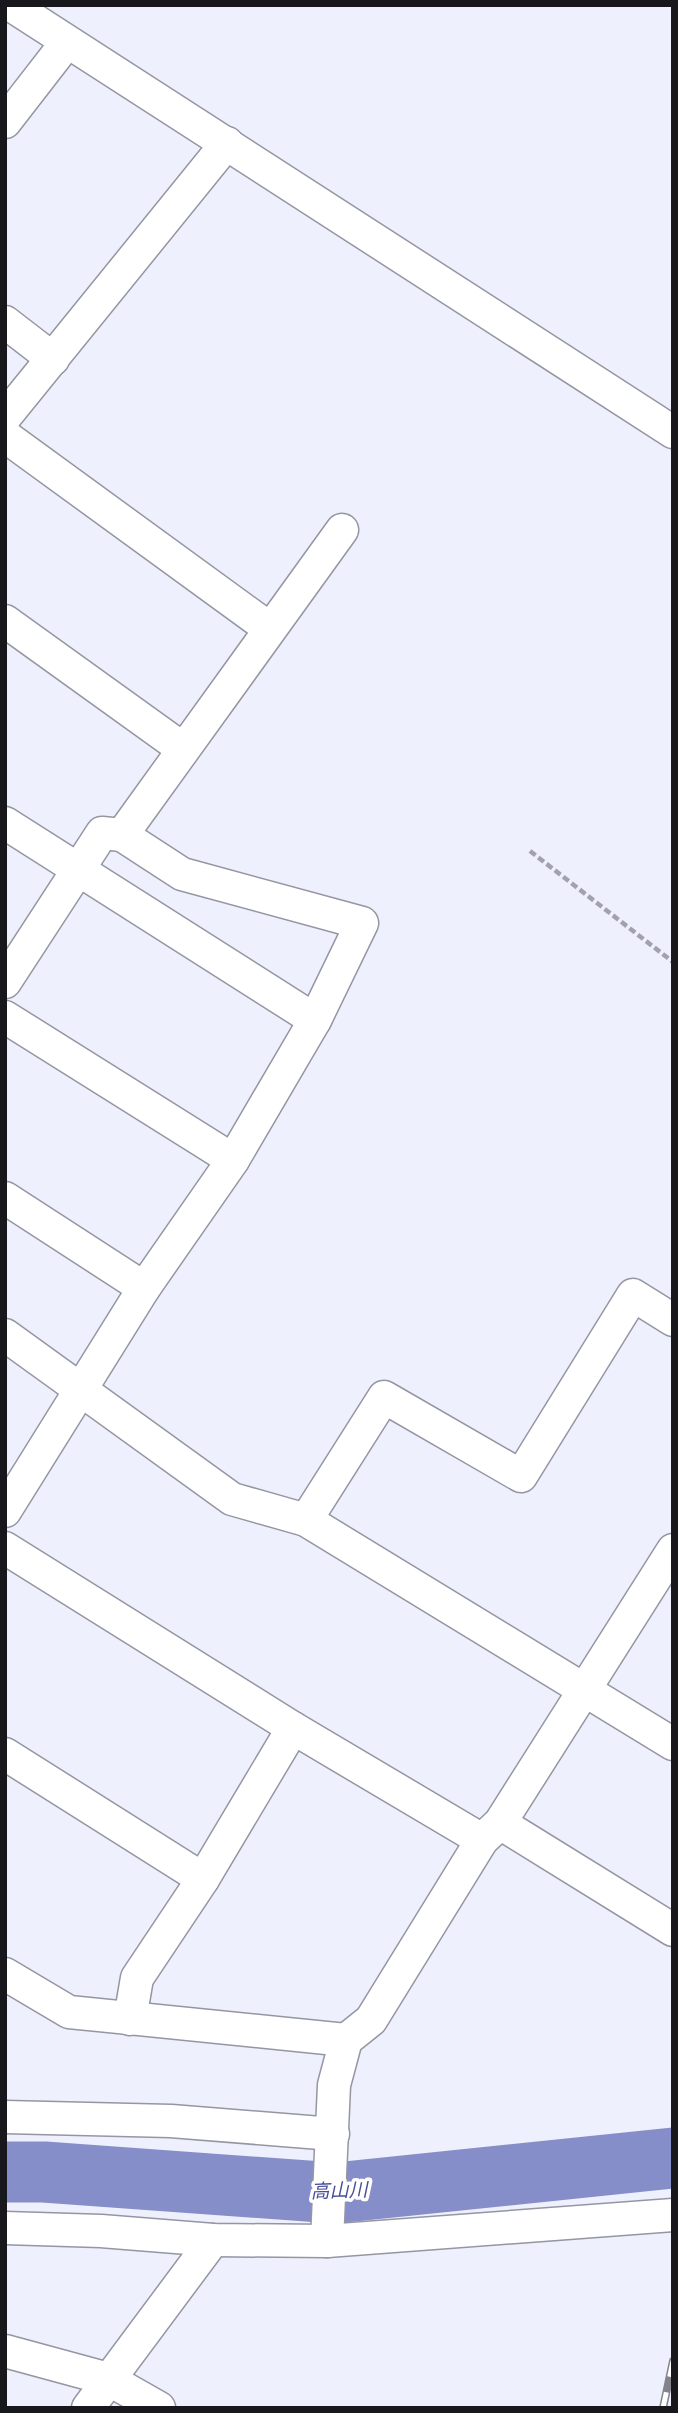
<svg xmlns="http://www.w3.org/2000/svg" width="678" height="2413" font-family="'IBM Plex Sans','Noto Sans JP',sans-serif">
  <style>
    .lines { fill: none; stroke-linecap: round; stroke-linejoin: round }
    .river { stroke: #868ec9; stroke-width: 61 }
    .minor-casing { stroke: #9496a1; stroke-width: 35 }
    .path { stroke: #a1a2ac; stroke-width: 4.5; stroke-dasharray: 7 3.5; stroke-linecap: butt }
    .minor { stroke: #fff; stroke-width: 32 }
    .rail-casing { stroke: #82838c; stroke-width: 8 }
    .rail { stroke: #fefefe; stroke-width: 5; stroke-dasharray: 16; stroke-linecap: butt }
    .labels { text-anchor: middle; dominant-baseline: central; stroke-width: 7; stroke-linejoin: round; paint-order: stroke }
    .water-label { font-size: 19px; font-style: italic; fill: #484d97; stroke: #fefefe }
  </style>
  <rect width="100%" height="100%" fill="#eef0fd"/>
  <g class="lines">
    <path class="river" d="M5,2172h39l291,21 338,-35"/>
    <defs>
      <g id="minor">
        <path d="M11,5l662,427"/>
        <path d="M5,122l62,-80"/>
        <path d="M5,322l48,37"/>
        <path d="M5,417l222,-274"/>
        <path d="M5,436l265,193"/>
        <path d="M5,621l178,128"/>
        <path d="M5,823l310,197 -82,140 -89,128 -139,223"/>
        <path d="M122,835l60,39 180,49 -47,97"/>
        <path d="M5,982l97,-149 20,2 220,-305"/>
        <path d="M5,1017l228,143"/>
        <path d="M5,1198l139,90"/>
        <path d="M5,1335l227,164 74,21 367,224"/>
        <path d="M306,1520l78,-123 137,79 112,-181 40,25"/>
        <path d="M5,1548l288,180 189,112"/>
        <path d="M5,1754l198,125"/>
        <path d="M500,1823l173,107"/>
        <path d="M5,1974l64,38 277,28"/>
        <path d="M130,2019l7,-41 66,-99 90,-151"/>
        <path d="M5,2117l166,4 162,13"/>
        <path d="M5,2228l96,3 112,9 114,1 346,-26"/>
        <path d="M327,2241l7,-156 12,-45 25,-20 111,-180 18,-17 173,-273"/>
        <path d="M5,2351l103,28 51,29"/>
        <path d="M88,2408l125,-168"/>
      </g>
    </defs>
    <use href="#minor" class="minor-casing"/>
    <path class="path" d="M530,851l143,111"/>
    <use href="#minor" class="minor"/>
    <defs>
      <path id="rail" d="M663,2408l10,-47"/>
    </defs>
    <use href="#rail" class="rail-casing"/>
    <use href="#rail" class="rail"/>
  </g>
  <g class="labels">
    <g class="water-label">
      <text transform="translate(339 2190) rotate(-2)">高山川</text>
    </g>
  </g>
  <rect width="678" height="2413" fill="none" stroke="#17171c" stroke-width="14"/>
</svg>
